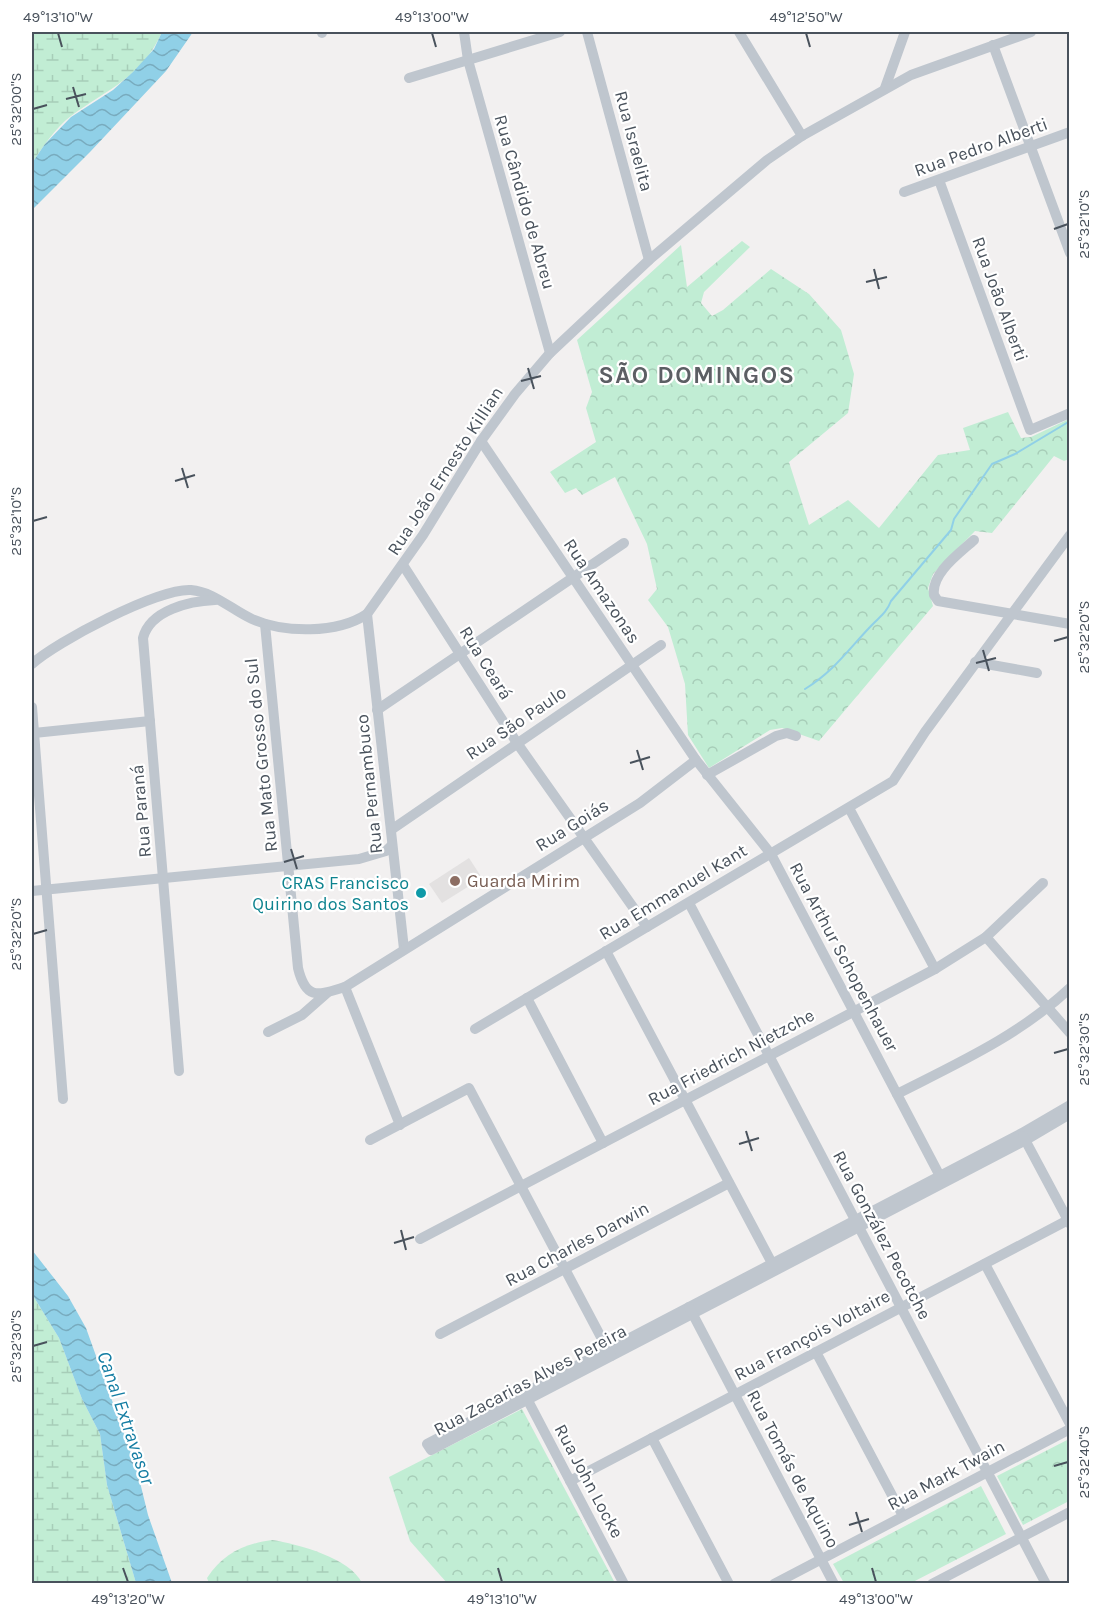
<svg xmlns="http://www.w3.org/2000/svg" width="1101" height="1615" font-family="Karla,sans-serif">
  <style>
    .education { fill: #e3e1e1 }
    .forest { fill: url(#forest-crowns) }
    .wetland { fill: url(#wetland-marsh) }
    .water { fill: url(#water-waves) }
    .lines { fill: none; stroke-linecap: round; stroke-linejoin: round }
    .stream { stroke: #90d0e7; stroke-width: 2 }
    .minor { stroke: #bfc6ce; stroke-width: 10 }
    .ticks { fill: none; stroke: #49525c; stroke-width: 2 }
    .education-dot { fill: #8d6e63; stroke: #fff; stroke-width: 2 }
    .culture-dot { fill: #0f9aa8; stroke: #fff; stroke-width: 2 }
    .labels { text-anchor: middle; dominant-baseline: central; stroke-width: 4.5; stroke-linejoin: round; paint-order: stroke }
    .street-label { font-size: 18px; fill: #49525c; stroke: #fff }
    .education-label { font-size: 18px; fill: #785e54; stroke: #fff; text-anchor: start }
    .culture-label { font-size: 18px; fill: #0d838f; stroke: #fff; text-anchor: end }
    .water-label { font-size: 20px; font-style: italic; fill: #147da3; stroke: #fff }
    .district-label { font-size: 24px; font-weight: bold; letter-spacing: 1.5px; fill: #5c5f64; stroke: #fff }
    .neatline { fill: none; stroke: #49525c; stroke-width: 2 }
    .ticks-label { font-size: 15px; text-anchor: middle; fill: #49525c }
  </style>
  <defs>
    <pattern id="forest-crowns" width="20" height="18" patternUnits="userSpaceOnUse" patternTransform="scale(1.5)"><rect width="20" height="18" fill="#c1edd4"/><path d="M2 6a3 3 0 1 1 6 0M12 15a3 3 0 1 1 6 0" fill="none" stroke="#a7cdb8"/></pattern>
    <pattern id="wetland-marsh" width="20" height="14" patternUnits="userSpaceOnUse" patternTransform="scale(1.5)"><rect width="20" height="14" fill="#c1edd4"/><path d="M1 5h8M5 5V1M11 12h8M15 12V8" fill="none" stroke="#a7cdb8"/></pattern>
    <pattern id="water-waves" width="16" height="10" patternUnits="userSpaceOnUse" patternTransform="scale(1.5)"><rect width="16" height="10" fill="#90d0e7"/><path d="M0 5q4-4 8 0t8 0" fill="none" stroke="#78abbe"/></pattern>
  </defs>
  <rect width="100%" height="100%" fill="#f2f0f0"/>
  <path class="education" d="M469,858l13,20 -40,25 -13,-19z"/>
  <g class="forest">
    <path d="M742,241l8,6 -46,45 -3,11 11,13 11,-6 48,-41 38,25 32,36 13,44 -6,39 -59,49 20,63 39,-25 31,28 59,-73 32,-5 -7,-22 45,-16 13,26 10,-1 38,-18v40l-5,2 -10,-5 -62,77 -17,-2 -42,43 -5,14 5,18 -114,135 -37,-13 -12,2 -61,38 -21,-33 -3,-51 -17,-57 -20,-27 9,-11 -10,-45 -32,-67 -33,18 -6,-7 -11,5 -15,-21 46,-30 -10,-34 6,-16 -15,-52 104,-95 6,42z"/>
    <path d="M522,1409l93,174h-168l-37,-42 -21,-64z"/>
    <path d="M1069,1439v62l-46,24 -26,-49z"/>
    <path d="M981,1486l25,48 -95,49h-67l-11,-19z"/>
  </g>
  <g class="wetland">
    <path d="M32,32h130c-20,45 -54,57 -91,84 -16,12 -28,31 -39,47z"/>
    <path d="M32,1294l27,44 23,61 18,35 7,51 29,98h-104z"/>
    <path d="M272,1540c26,4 78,18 90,43h-153l-2,-5c16,-24 36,-34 65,-38z"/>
  </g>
  <g class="water">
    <path d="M162,32h31l-27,39 -76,81 -58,58v-47l13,-19 26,-27 42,-27 20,-18 21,-23z"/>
    <path d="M32,1250l36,46 18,32 51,142 11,45 24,68h-36l-29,-98 -7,-51 -18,-35 -23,-61 -27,-44z"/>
  </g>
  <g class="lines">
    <path class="stream" d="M805,689c28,-17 43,-39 65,-62 9,-10 16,-13 21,-26l60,-71 3,-11 38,-55 23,-10 55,-33"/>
    <g class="minor">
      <path d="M464,32l4,28 82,293"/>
      <path d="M587,32l62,228"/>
      <path d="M739,32l63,104"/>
      <path d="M322,33v-1"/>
      <path d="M993,45l77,208"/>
      <path d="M409,78l151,-46"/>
      <path d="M885,88l20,-56"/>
      <path d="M939,180l91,250 40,-17"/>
      <path d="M904,192l166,-60"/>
      <path d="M481,441l215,319 75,94 171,326"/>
      <path d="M974,540c-14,13 -43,33 -40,55l4,6 132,23"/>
      <path d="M403,565l114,178 130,184"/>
      <path d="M367,614l37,335"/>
      <path d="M265,624l33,344c8,33 20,27 47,19l295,-184 56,-43"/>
      <path d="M975,662l62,11"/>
      <path d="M32,664c24,-22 126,-76 159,-74 23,2 41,20 61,29 32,14 85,15 115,-5l56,-79 58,-94 34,-47 35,-41 99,-93 118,-100 35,-24 109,-61 120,-43"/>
      <path d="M32,707l31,392"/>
      <path d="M377,710l247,-167"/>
      <path d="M34,733l116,-12"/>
      <path d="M707,775l69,-39 11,-3 9,3"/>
      <path d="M849,808l86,161"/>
      <path d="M391,830l270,-185"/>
      <path d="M32,891l327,-32 27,-8 6,-6"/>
      <path d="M689,903l357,681"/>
      <path d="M986,937l84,96"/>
      <path d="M606,951l168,316"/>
      <path d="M345,987l55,138"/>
      <path d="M527,998l76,145"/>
      <path d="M475,1029l418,-248 32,-49 145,-197"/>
      <path d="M268,1032l34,-17 25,-22"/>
      <path d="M179,1071l-36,-433c7,-28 47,-37 72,-38"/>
      <path d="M897,1094c61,-31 123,-59 173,-106"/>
      <path d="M1070,1105l-48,28 -595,311 4,6 595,-310 44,-26"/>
      <path d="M1023,1136l47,88"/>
      <path d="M370,1140l99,-52 142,268"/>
      <path d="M420,1239l515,-270 51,-32 57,-54"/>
      <path d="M985,1264l85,160"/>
      <path d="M689,1307l145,277"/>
      <path d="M440,1334l289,-151"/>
      <path d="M816,1352l87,164"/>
      <path d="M524,1393l100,191"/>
      <path d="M652,1438l77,146"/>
      <path d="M570,1481l500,-262"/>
      <path d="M774,1584l296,-155"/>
      <path d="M932,1584l138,-72"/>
    </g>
  </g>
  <path class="ticks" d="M58,33l4,14M432,33l4,14M806,33l4,14M73,87l6,20M66,99l20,-5M33,109l14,-4M1054,229l14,-5M874,269l5,20M866,282l21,-5M528,368l6,21M521,381l20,-5M182,468l6,20M175,481l20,-6M33,521l14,-4M1054,641l14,-4M983,650l6,21M976,663l20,-5M637,750l6,20M630,763l20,-6M291,849l6,20M284,862l20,-6M33,934l14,-4M1054,1053l14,-4M746,1131l6,20M739,1144l20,-6M401,1230l5,20M394,1243l20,-6M33,1346l14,-4M1054,1466l14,-4M856,1512l6,20M849,1525l20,-6M123,1568l5,14M498,1568l4,14M872,1568l4,14"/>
  <circle class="education-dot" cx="455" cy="881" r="6"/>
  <circle class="culture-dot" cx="421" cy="893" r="6"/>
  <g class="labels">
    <g class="street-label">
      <text transform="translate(634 141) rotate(75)">Rua Israelita</text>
      <text transform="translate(981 147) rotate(-20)">Rua Pedro Alberti</text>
      <text transform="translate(525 202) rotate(74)">Rua Cândido de Abreu</text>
      <text transform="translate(1000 299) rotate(70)">Rua João Alberti</text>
      <text transform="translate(445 471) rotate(-57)">Rua João Ernesto Killian</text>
      <text transform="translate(602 591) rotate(56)">Rua Amazonas</text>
      <text transform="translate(486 663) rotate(58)">Rua Ceará</text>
      <text transform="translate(516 723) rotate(-34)">Rua São Paulo</text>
      <text transform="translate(261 755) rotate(-96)">Rua Mato Grosso do Sul</text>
      <text transform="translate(369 784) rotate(-96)">Rua Pernambuco</text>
      <text transform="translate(141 811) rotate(-95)">Rua Paraná</text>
      <text transform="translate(572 825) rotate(-32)">Rua Goiás</text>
      <text transform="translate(673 892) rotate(-31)">Rua Emmanuel Kant</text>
      <text transform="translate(844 957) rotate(62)">Rua Arthur Schopenhauer</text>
      <text transform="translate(731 1057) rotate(-28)">Rua Friedrich Nietzche</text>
      <text transform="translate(882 1235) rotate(62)">Rua González Pecotche</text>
      <text transform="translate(577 1244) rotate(-28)">Rua Charles Darwin</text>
      <text transform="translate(812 1335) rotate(-28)">Rua François Voltaire</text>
      <text transform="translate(530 1380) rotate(-28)">Rua Zacarias Alves Pereira</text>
      <text transform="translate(793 1469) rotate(62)">Rua Tomás de Aquino</text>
      <text transform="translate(946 1475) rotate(-28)">Rua Mark Twain</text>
      <text transform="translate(589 1481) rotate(62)">Rua John Locke</text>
    </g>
    <g class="education-label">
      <text x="467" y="881">Guarda Mirim</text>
    </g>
    <g class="culture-label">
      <text x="409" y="883">CRAS Francisco<tspan x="409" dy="21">Quirino dos Santos</tspan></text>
    </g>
    <g class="water-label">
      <text transform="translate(126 1418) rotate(71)">Canal Extravasor</text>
    </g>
    <g class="district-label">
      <text x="697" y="375">SÃO DOMINGOS</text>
    </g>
  </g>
  <rect width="1101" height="1615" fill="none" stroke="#ffffff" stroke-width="66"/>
  <rect x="33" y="33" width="1035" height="1549" class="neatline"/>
  <g class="ticks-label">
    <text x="58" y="22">49°13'10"W</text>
    <text x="432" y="22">49°13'00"W</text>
    <text x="806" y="22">49°12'50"W</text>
    <text transform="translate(16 109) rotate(-90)" y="5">25°32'00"S</text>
    <text transform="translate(1084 224) rotate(-90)" y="5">25°32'10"S</text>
    <text transform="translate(16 521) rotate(-90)" y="5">25°32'10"S</text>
    <text transform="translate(1084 637) rotate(-90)" y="5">25°32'20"S</text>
    <text transform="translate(16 934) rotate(-90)" y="5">25°32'20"S</text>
    <text transform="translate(1084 1049) rotate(-90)" y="5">25°32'30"S</text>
    <text transform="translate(16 1346) rotate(-90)" y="5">25°32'30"S</text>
    <text transform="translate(1084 1462) rotate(-90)" y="5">25°32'40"S</text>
    <text x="128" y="1604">49°13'20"W</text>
    <text x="502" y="1604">49°13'10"W</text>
    <text x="876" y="1604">49°13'00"W</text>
  </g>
</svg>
